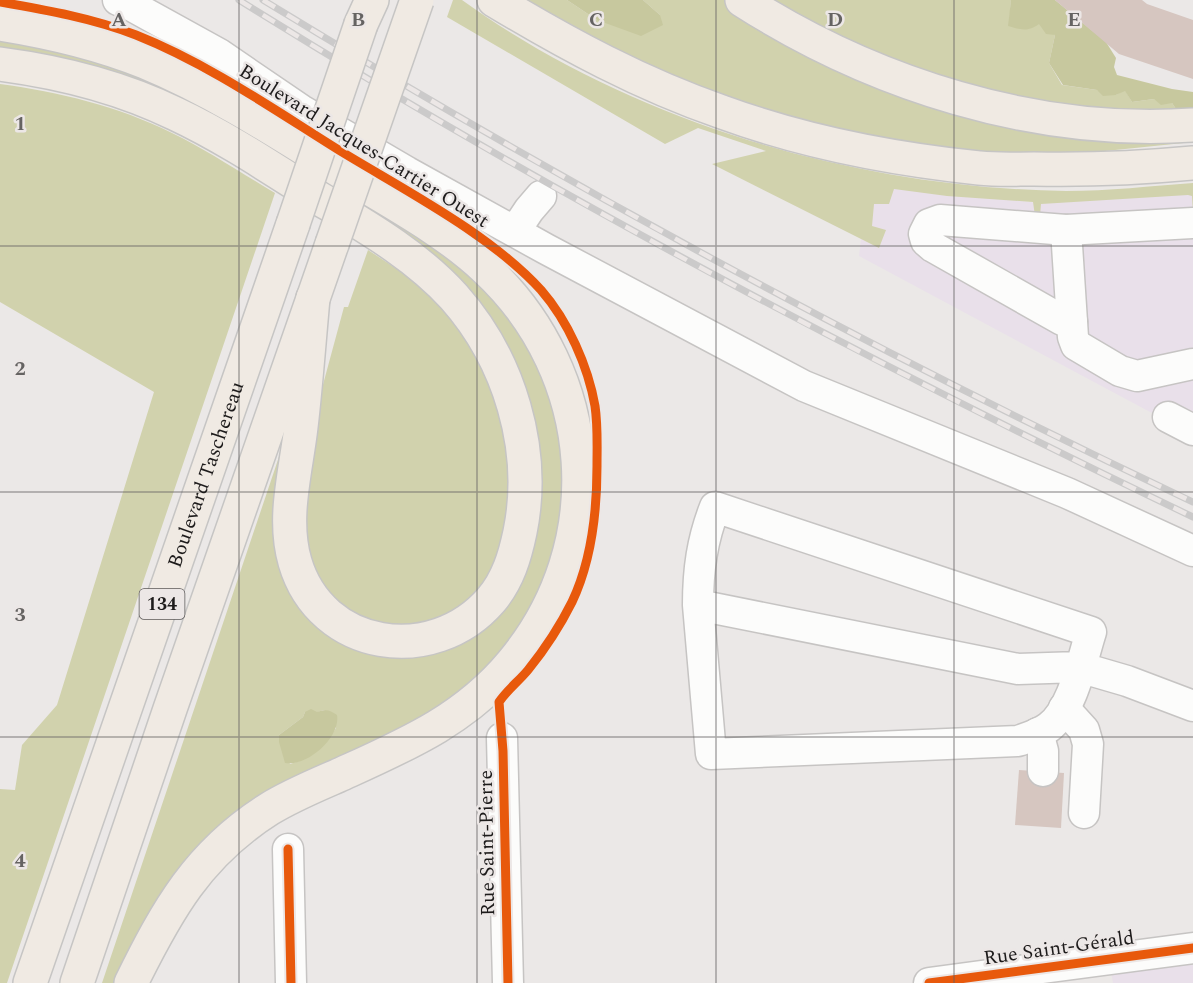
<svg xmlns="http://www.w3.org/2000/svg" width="1193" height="983" font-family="Spectral,serif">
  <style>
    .commercial { fill: #e9e0ea }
    .green { fill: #d1d2ad; fill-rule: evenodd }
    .forest { fill: #c7c89e }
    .building { fill: #d6c6c0 }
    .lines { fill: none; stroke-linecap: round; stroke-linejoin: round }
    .minor-casing { stroke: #c6c4c3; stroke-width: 33 }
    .highway-casing { stroke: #c6c5c4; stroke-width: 36 }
    .minor { stroke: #fcfcfb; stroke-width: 30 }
    .highway { stroke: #f0eae3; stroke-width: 33 }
    .rail-casing { stroke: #cbcaca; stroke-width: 7 }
    .rail { stroke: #ece7e6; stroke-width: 4.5; stroke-dasharray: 14; stroke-linecap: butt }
    .highway-bridge-casing { stroke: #c6c5c4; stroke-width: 36; stroke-linecap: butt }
    .highway-bridge { stroke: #f0eae3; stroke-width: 33 }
    .cycleway-casing { stroke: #ece7e6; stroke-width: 13 }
    .cycleway { stroke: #e8590c; stroke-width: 9 }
    .grid { fill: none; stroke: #656362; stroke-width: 1.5; stroke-opacity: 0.55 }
    .labels { text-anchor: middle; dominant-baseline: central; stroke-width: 5; stroke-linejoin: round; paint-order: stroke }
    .shield { fill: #ece7e6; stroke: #5b5858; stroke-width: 1.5 }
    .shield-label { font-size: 18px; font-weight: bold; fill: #1d1b1b }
    .street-label { font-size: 20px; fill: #1d1b1b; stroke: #ece7e6 }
    .grid-label { font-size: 20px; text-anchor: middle; font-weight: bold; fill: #656362; stroke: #ece7e6; stroke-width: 5; stroke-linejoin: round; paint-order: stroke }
  </style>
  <rect width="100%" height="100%" fill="#ebe8e7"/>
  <g class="commercial">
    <path d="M868,182l171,21 154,-16v248l-334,-179z"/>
    <path d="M1193,962v21h-80l-2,-12z"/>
  </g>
  <g class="green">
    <path d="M453,0h9c171,123 395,188 604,191 43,0 85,-5 127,-8v29l-1,-16 -4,-1 -147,9 -1,12h-5l-2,-14 -86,-6 -53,-7 -5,15h-15l-2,22 14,4 -7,18 -167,-84 54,-13 -68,-23 -33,16 -218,-127z"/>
    <path d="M516,0h51l30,20 63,-5 -17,-15h83l95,56 372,80v6l-146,15 -54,-1 -142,-20 -147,-43z"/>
    <path d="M767,0h244l-2,26 30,-3 16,12 -6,28 13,22 35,5 19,5 9,-5 7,12 22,-3 18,4 4,6 -9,7 -155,-16 -123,-39z"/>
    <path d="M0,37l51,9 99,32 139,78 -3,9 -286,-111z"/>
    <path d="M0,84c59,8 118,22 172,49 35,17 69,40 103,60l-268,790h-7v-194l15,1 7,-45 35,-40 97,-313 -154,-90z"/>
    <path d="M380,213l39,22 57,42 58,72 29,87 1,85 -37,104 -74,80 -175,87 -158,191h-18l187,-556 -7,54 40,143 160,1 51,-196 -155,-209zM324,710l12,18c-13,20 -23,29 -46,36l-11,-29 24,-18 2,-5h13z"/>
    <path d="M368,250l29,19 16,7 55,58 36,79 9,85 -23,86 -49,39 -60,5 -51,-27 -29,-64 17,-134 26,-96h4z"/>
  </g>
  <g class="forest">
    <path d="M567,0h76l17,15 3,10 -22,11 -44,-16z"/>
    <path d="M1011,0h44l51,42 10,16 -2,9 3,8 55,14 21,3v23l-17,-6 -4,-6 -11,2 -7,-6 -22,3 -7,-11 -9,4 -13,1 -6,-6 -34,-5 -14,-22 6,-28 -9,-1 -7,-10c-11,8 -18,6 -31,2z"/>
    <path d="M311,709l6,3c9,-3 13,-2 20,3 4,22 -30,52 -52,48l-6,-21v-7l24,-18 2,-5z"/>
  </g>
  <g class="building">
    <path d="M1055,0h87l5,4 46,16v59l-74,-25z"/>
    <path d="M1019,770l45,3 -3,55 -46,-3z"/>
  </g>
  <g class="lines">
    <defs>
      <g id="minor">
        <path d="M118,0l16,7 85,47 82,56 106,62 139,77 258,137 263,107 126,58"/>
        <path d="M1193,223l-127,7 7,107 3,8 44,26 17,5 56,-12"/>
        <path d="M1066,230l-126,-10 -11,4 -5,10 2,7 7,6 129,73 10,2"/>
        <path d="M515,231l14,-21 12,-14"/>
        <path d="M1168,417l25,13"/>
        <path d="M698,605c0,-35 4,-65 17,-98l376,125c-9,28 -18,77 -42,95 -9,7 -20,10 -31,14l-307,13 -13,-149 320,64 61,-2 48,14 66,25"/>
        <path d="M1064,708l20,22 4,14 -4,69"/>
        <path d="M1038,733l5,18v20"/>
        <path d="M502,738l6,245"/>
        <path d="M288,849l3,134"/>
        <path d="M929,983l264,-35"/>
      </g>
      <g id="highway">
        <path d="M494,0c73,44 147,84 228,112 82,30 170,47 257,56 19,2 37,1 55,1 53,1 106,-1 159,-6"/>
        <path d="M742,0c131,84 294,136 451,125"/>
        <path d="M0,24c50,8 98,19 145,38 65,27 125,65 184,102 51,32 114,64 157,105 112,104 125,276 26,394 -48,58 -109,83 -175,113 -23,10 -47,20 -68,33 -71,45 -102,101 -138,174"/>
        <path d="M361,24l11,-24"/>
        <path d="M0,64c61,8 121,23 176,50 49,23 95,54 141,83 48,29 99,58 137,100 55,62 83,152 66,235 -5,24 -12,48 -29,68 -58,67 -170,51 -196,-38 -13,-44 1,-91 6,-135 5,-43 8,-86 12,-129"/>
        <path id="s1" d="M30,983l263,-759"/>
        <path d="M77,983l93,-274 162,-465"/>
      </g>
    </defs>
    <use href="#minor" class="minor-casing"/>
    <use href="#highway" class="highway-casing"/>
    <use href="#minor" class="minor"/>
    <use href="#highway" class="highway"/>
    <defs>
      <g id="rail">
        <path d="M239,0c307,192 628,361 954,517"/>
        <path d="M263,0c301,184 612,352 930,502"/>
      </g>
    </defs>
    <use href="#rail" class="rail-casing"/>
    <use href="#rail" class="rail"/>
    <defs>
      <g id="highway-bridge">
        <path d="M293,224l68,-200"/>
        <path d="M332,244l85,-244"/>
      </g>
    </defs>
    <use href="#highway-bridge" class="highway-bridge-casing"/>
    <use href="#highway-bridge" class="highway-bridge"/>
    <defs>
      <g id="cycleway">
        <path d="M0,2c46,8 92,16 136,33 73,29 140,76 206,117 64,39 148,82 199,138 27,31 47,76 54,116 3,20 2,40 2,60 0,46 -5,94 -25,136 -12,24 -27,47 -44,68 -9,11 -21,20 -29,32l4,49 5,232"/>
        <path d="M288,849l3,134"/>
        <path d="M929,983l264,-35"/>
      </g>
    </defs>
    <use href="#cycleway" class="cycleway-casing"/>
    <use href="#cycleway" class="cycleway"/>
  </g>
  <path class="grid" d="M239,0v983M477,0v983M716,0v983M954,0v983M0,246h1193M0,492h1193M0,737h1193"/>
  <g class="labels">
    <rect class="shield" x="139.5" y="589" width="45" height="30" rx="4.5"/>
    <g class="shield-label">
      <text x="162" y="604">134</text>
    </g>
    <g class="street-label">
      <text transform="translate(364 146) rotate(32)">Boulevard Jacques-Cartier Ouest</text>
      <text stroke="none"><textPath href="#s1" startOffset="538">Boulevard Taschereau</textPath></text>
      <text transform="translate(487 843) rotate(-91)">Rue Saint-Pierre</text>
      <text transform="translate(1059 948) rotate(-8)">Rue Saint-Gérald</text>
    </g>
  </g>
  <g class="grid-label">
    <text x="119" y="26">A</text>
    <text x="358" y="26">B</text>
    <text x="596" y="26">C</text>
    <text x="835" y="26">D</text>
    <text x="1074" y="26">E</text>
    <text x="20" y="130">1</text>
    <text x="20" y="375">2</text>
    <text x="20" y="621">3</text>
    <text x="20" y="867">4</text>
  </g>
</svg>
